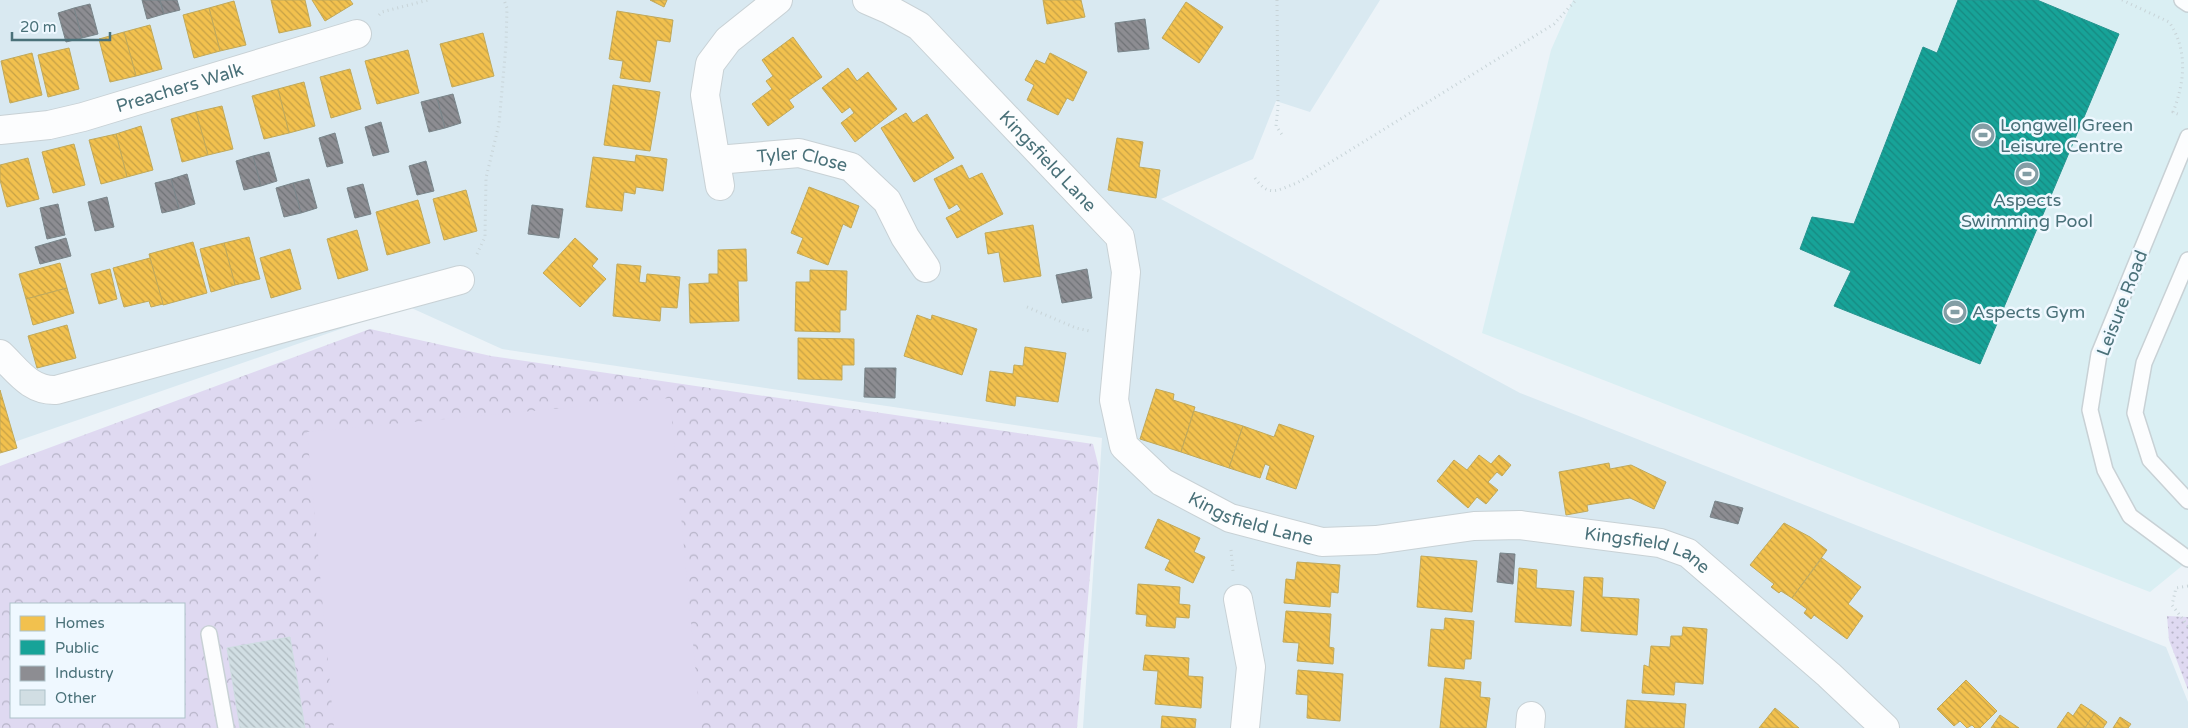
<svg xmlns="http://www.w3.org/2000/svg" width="2188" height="728" font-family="'Varela Round',sans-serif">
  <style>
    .residential { fill: #d9e9f1 }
    .commercial { fill: #daeff3 }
    .grass { fill: url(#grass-dots) }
    .park { fill: url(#park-crowns); fill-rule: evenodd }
    .pitch { fill: #dfd9f1 }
    .homes { fill: url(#homes-back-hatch); stroke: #c0a95b }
    .public { fill: url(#public-back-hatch); stroke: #26948f }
    .industry { fill: url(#industry-back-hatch); stroke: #79858a }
    .building { fill: url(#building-back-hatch); stroke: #cedce1 }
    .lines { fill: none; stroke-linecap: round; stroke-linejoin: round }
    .lane-casing { stroke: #c8d1d5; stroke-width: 18 }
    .street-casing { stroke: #c8d1d5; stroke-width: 30 }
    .path { stroke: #c8d4d8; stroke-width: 3; stroke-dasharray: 1 4; stroke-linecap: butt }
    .lane { stroke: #fcfdfe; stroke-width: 15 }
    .street { stroke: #fcfdfe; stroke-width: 28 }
    .labels { text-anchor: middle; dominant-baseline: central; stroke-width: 5; stroke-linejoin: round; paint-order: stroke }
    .street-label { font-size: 18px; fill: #4a7179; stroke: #eff8ff }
    .poi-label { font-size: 18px; fill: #4a7179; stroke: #eff8ff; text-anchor: start }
  </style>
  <defs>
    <pattern id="grass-dots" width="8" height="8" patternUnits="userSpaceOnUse" patternTransform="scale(1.25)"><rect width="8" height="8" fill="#dfd9f1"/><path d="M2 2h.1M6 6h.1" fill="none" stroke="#b7b4c8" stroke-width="1.8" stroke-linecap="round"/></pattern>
    <pattern id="park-crowns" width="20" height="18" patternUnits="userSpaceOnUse" patternTransform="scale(1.25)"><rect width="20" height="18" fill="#dfd9f1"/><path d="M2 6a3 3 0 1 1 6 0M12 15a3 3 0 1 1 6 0" fill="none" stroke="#b7b4c8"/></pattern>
    <pattern id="homes-back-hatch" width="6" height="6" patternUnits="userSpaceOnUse" patternTransform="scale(1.25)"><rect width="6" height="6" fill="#f2c14e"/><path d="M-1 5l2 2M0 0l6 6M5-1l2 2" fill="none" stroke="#c6a146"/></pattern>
    <pattern id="public-back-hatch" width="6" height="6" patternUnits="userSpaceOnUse" patternTransform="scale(1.25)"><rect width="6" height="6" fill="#17a398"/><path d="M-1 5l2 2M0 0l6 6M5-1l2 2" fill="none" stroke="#178981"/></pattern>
    <pattern id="industry-back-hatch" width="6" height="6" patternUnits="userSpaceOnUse" patternTransform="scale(1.25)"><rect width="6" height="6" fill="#8d8d92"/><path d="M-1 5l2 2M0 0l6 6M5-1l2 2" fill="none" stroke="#6f7276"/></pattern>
    <pattern id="building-back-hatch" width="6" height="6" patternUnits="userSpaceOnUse" patternTransform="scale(1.25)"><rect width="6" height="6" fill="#d1dee3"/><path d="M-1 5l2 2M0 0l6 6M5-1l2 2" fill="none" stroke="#acb8bd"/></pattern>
  </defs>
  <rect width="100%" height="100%" fill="#ecf3f8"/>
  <path class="residential" d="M0,0h1380l-70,112 -34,-11 -23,58 -92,40 359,194 646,254 22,55v26h-1105l19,-290 -600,-89 -95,-43 -407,141z"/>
  <path class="commercial" d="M1573,0h615v561l-38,31 -668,-259 69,-283z"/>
  <path class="grass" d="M2167,616l21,1v73l-19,-50z"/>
  <path class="park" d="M370,329l121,27 602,88 6,24 -22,260h-1077v-262zM11,604h173v113h-173z"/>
  <path class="pitch" d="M670,398l31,330h-367l-27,-296z"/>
  <g class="homes">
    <path d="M271,0h34l6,26 -32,7z"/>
    <path d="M312,0h38l3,4 -28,17z"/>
    <path d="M650,0h17l-3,7z"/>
    <path d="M1043,0h38l4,17 -38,7z"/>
    <path d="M234,1l12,44 -26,6 -11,-43z"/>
    <path d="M1186,2l37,25 -24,36 -37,-25z"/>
    <path d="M209,8l11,43 -26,7 -11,-43z"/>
    <path d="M617,11l56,9 -3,22 -13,-2 -7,42 -30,-4 3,-17 -14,-2z"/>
    <path d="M150,25l12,44 -26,7 -12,-44z"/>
    <path d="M124,32l12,44 -26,6 -11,-43z"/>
    <path d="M483,33l11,43 -42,11 -12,-43z"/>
    <path d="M793,37l29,40 -33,23 5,7 -26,19 -16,-22 20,-15 -6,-8 7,-5 -11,-16z"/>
    <path d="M69,48l10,41 -31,8 -10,-42z"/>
    <path d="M408,50l11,43 -42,11 -12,-43z"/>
    <path d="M32,53l10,42 -32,8 -9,-42z"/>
    <path d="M1050,53l37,19 -14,29 -6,-3 -9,17 -31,-15 7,-15 -9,-5 11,-20 9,4z"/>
    <path d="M848,68l9,13 11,-9 29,37 -42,33 -14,-19 13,-10 -4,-6 -8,6 -20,-25z"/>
    <path d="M350,69l11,40 -30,9 -11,-41z"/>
    <path d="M304,82l11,44 -26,7 -11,-44z"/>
    <path d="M613,85l47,7 -10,59 -46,-6z"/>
    <path d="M278,89l11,44 -25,6 -12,-43z"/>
    <path d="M222,106l11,43 -25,6 -12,-43z"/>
    <path d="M196,112l12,43 -26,7 -11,-43z"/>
    <path d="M906,113l7,10 14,-9 27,44 -40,24 -33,-54z"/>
    <path d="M141,126l12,44 -26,7 -11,-43z"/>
    <path d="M116,134l11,43 -26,7 -12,-44z"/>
    <path d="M1117,138l26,4 -4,25 21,3 -4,28 -48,-8z"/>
    <path d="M74,144l11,41 -32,8 -11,-41z"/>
    <path d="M636,155l31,4 -4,32 -27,-4 -1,7 -11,-2 -2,19 -36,-4 7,-50 42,5z"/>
    <path d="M28,158l11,41 -32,8 -7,-27v-15z"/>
    <path d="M962,165l7,14 13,-6 21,41 -46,24 -11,-20 15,-8 -4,-6 -8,5 -15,-30z"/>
    <path d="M809,187l50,19 -8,22 -8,-4 -15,41 -31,-12 6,-15 -12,-5z"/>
    <path d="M466,190l11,41 -33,9 -11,-41z"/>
    <path d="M418,200l12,43 -43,12 -11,-43z"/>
    <path d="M1033,225l8,51 -37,6 -5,-30 -11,2 -3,-21z"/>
    <path d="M357,230l11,40 -30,9 -11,-40z"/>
    <path d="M249,237l11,42 -25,6 -11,-42z"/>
    <path d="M575,238l23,21 -6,7 14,13 -26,28 -37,-34z"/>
    <path d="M193,242l14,51 -44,12 -14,-51z"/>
    <path d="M224,243l11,42 -24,7 -11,-43z"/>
    <path d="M290,249l11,40 -30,9 -11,-40z"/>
    <path d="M746,249l1,32h-9l1,40 -49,2 -1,-39 20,-1v-9h9v-24z"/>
    <path d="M150,258l13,46 -12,3 -2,-6 -25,6 -11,-39z"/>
    <path d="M60,263l7,25 -41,11 -7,-25z"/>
    <path d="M617,264l24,2 -2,16 7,1 1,-9 33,3 -3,31 -16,-1 -1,14 -47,-5z"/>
    <path d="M110,269l7,30 -18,5 -8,-30z"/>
    <path d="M810,270l37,1 -1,39h-6v22l-45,-1 1,-49h14z"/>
    <path d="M67,288l7,25 -41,12 -7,-26z"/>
    <path d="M917,315l14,5 1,-5 45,14 -15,46 -58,-19z"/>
    <path d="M67,325l9,33 -39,10 -9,-32z"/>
    <path d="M798,338l56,1v26h-12v15l-44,-1z"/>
    <path d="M1025,347l41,6 -8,49 -42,-6 -1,10 -29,-5 4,-30 23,3 1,-9 9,1z"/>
    <path d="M1156,389l18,5 -1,6 22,7 -14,45 -41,-13z"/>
    <path d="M0,390l17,58 -17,5z"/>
    <path d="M1194,411l49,15 -14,42 -48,-16z"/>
    <path d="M1279,424l35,12 -18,53 -30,-10 4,-13 -5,-2 -5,14 -31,-10 14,-42 31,11z"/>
    <path d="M1479,455l12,9 8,-9 12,10 -9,11 -5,-4 -9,10 10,8 -12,14 -9,-7 -9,11 -31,-27 17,-21 13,10z"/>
    <path d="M1609,463l1,6 21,-4 35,17 -12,27 -24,-11 -43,7 1,6 -22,4 -7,-43z"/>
    <path d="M1158,519l42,19 -6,14 11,5 -12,26 -28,-13 5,-10 -25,-12z"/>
    <path d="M1784,523l26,14 17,13 -35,48 -11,-7 -2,2 -8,-6 3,-3 -24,-19z"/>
    <path d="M1421,556l56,5 -5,51 -55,-5z"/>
    <path d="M1822,558l39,29 -13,17 15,12 -16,23 -33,-24 -3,4 -7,-6 3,-4 -15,-11z"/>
    <path d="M1297,562l43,3 -2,28 -7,-1 -1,15 -46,-4 2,-24 9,1z"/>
    <path d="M1519,568l18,2 -1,18 38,3 -3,35 -56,-4z"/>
    <path d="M1584,577l19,1 -1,19 37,2 -2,36 -56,-4z"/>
    <path d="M1138,584l42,3 -1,17 11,1 -1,13 -13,-1 -1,11 -29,-2 1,-11 -11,-1z"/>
    <path d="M1286,611l45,3 -2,33 5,1 -1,16 -36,-3 2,-18 -16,-1z"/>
    <path d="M1445,618l29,3 -3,38h-6l-1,10 -36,-3 3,-37 13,1z"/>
    <path d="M1683,627l24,2 -4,55 -28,-2 -1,13 -32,-2 2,-28 5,2 2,-21 19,1 1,-11h11z"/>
    <path d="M1145,655l44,3 -1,18 15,1 -2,31 -46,-4 3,-33 -15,-1z"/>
    <path d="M1298,670l45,4 -3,47 -33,-3 1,-23 -12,-1z"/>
    <path d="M1445,678l36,4 -1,15 10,1 -4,30h-46z"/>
    <path d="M1966,680l31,31 -17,17h-5l-3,-3 -5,3 -7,-7 -6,5 -17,-17z"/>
    <path d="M1627,700l59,4 -2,24h-59z"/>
    <path d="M2081,704l14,9 -10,15h-28l11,-16 5,4z"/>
    <path d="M1775,708l24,20h-40z"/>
    <path d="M2095,713l12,9 -4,6h-18z"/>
    <path d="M2000,715l19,13h-28z"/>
    <path d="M1162,716l34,3 -1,9h-34z"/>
    <path d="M2120,717l11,7 -3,4h-15z"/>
  </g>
  <path class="public" d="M1958,0h79l82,34 -139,330 -146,-58 17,-35 -51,-22 12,-32 42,7 69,-177 14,6z"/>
  <g class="industry">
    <path d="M142,0h18l4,14 -17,5z"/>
    <path d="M160,0h17l3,10 -16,4z"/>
    <path d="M90,4l8,30 -16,4 -8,-30z"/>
    <path d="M74,8l8,30 -16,4 -8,-29z"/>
    <path d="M1145,19l4,30 -31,3 -3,-29z"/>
    <path d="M453,94l8,29 -16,5 -8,-30z"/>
    <path d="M437,98l8,30 -16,4 -8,-30z"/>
    <path d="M381,122l8,30 -16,4 -8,-29z"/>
    <path d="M335,133l8,30 -16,4 -8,-29z"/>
    <path d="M269,152l8,29 -16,5 -8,-30z"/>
    <path d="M253,156l8,30 -17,4 -8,-29z"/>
    <path d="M426,161l8,30 -17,4 -8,-29z"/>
    <path d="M187,174l8,30 -16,5 -8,-30z"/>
    <path d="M171,179l8,30 -17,4 -7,-30z"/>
    <path d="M309,179l8,29 -16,5 -8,-30z"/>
    <path d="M293,183l8,30 -17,4 -8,-29z"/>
    <path d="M363,184l8,30 -16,4 -8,-30z"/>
    <path d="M107,197l7,30 -19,4 -7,-29z"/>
    <path d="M58,204l7,31 -18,4 -7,-31z"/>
    <path d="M532,205l31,4 -4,29 -31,-4z"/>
    <path d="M66,238l5,18 -31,8 -5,-17z"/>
    <path d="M1087,269l5,29 -30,5 -6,-28z"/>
    <path d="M865,368h31l-1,30 -31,-1z"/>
    <path d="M1715,501l28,7 -5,16 -28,-7z"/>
    <path d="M1500,553l15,1 -2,30 -16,-2z"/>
  </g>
  <path class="building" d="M290,637l15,91h-65l-13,-80z"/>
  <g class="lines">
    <defs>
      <g id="lane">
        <path d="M2182,0l6,4"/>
        <path d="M2188,137l-89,217 -9,56 15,60 25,46 58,43"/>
        <path d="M2188,260l-44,103 -9,50 15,47 38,41"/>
        <path d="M209,634l17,94"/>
      </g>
      <g id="street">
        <path id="s1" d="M867,0l23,10 29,16 201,211 6,35 -12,128 10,46 38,36 68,36 92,24 54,-2 98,-14 46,-1 140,18 28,10 141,122 56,53"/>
        <path id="s2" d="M0,130l49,-5 34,-8 274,-83"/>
        <path id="s3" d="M717,160l82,-7 52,14 36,34 18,36 21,31"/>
        <path d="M720,186l-15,-91 5,-31 18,-24 50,-40"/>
        <path d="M0,354c18,17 30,37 56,36l404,-110"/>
        <path d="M1238,599l13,68 -6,61"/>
        <path d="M1530,728l1,-12"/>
      </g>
    </defs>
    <use href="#lane" class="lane-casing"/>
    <use href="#street" class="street-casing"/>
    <g class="path">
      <path d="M1277,0l1,107 -2,19 7,10"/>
      <path d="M2122,0l47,22c19,27 16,60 4,90l7,3"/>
      <path d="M379,15l3,-3 46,-12"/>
      <path d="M1255,178c14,20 22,12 42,5l257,-159 22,-24"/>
      <path d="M477,254l8,-17 1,-59 13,-54 7,-79 1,-37 -3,-8"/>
      <path d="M1027,307l49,21 14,3"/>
      <path d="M1231,550l2,21"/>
      <path d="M2188,586l-12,2 -4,17 16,21"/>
    </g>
    <use href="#lane" class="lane"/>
    <use href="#street" class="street"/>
  </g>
  <defs>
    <symbol id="stadium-disc" viewBox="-11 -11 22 22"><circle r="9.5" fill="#839ea5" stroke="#eff8ff"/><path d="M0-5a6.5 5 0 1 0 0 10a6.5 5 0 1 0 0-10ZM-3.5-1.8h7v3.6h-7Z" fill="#fff"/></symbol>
  </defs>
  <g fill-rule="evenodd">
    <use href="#stadium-disc" x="1969" y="121" width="28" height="28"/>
    <use href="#stadium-disc" x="2013" y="160" width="28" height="28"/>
    <use href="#stadium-disc" x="1941" y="298" width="28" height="28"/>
  </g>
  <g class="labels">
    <g class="street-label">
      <text stroke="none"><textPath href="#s2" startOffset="185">Preachers Walk</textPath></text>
      <text stroke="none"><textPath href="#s1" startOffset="245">Kingsfield Lane</textPath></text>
      <text stroke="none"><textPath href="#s3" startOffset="86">Tyler Close</textPath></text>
      <text transform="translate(2122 303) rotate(-69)">Leisure Road</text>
      <text stroke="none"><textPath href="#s1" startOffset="710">Kingsfield Lane</textPath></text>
      <text stroke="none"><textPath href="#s1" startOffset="1115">Kingsfield Lane</textPath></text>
    </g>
    <g class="poi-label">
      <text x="2000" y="125">Longwell Green<tspan x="2000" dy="21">Leisure Centre</tspan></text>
      <text x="2027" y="200" text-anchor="middle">Aspects<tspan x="2027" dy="21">Swimming Pool</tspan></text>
      <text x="1972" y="312">Aspects Gym</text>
    </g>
  </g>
  <rect x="10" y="603" width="175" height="115" fill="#eff8ff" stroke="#adc2c9"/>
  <rect x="20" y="616" width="25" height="15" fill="#f2c14e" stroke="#adc2c9"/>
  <text x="55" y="628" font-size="15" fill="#4a7179">Homes</text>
  <rect x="20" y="640" width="25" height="15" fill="#17a398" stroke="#adc2c9"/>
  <text x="55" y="653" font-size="15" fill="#4a7179">Public</text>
  <rect x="20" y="666" width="25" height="15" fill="#8d8d92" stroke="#adc2c9"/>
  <text x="55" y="678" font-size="15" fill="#4a7179">Industry</text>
  <rect x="20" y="690" width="25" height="15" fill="#d1dee3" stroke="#adc2c9"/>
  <text x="55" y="703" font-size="15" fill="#4a7179">Other</text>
  <path d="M12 32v8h98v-8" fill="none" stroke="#4a7179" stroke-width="2.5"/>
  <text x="20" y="32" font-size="15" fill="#4a7179" stroke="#eff8ff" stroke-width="4" paint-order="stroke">20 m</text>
</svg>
